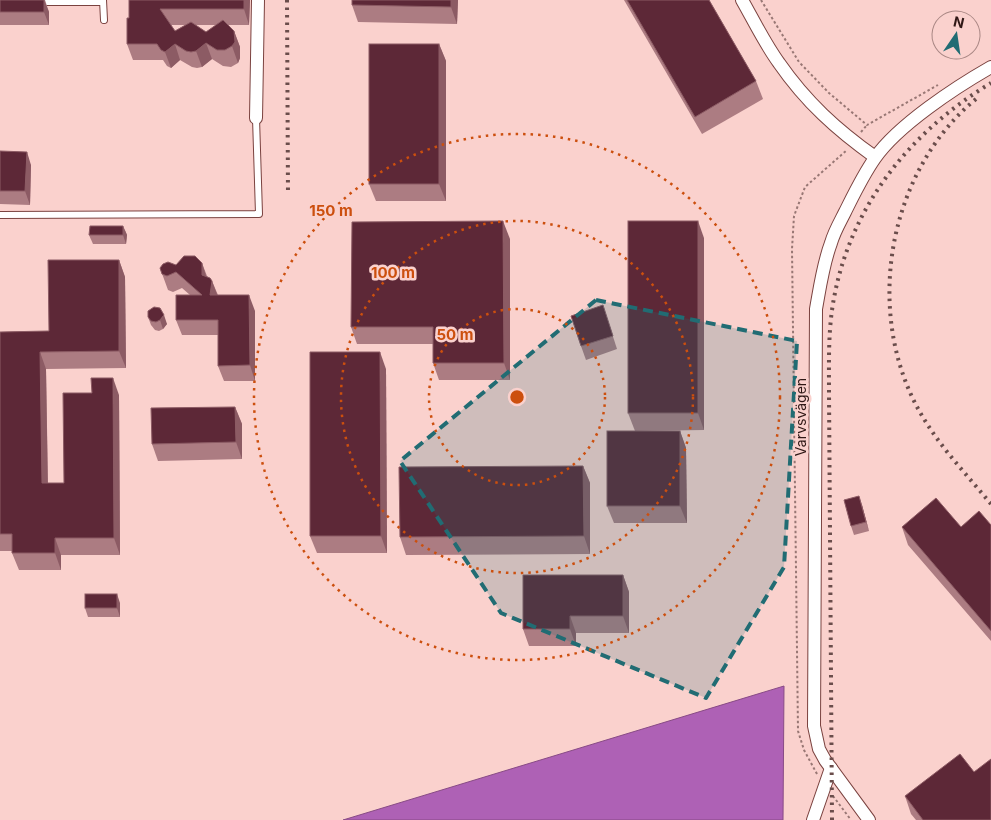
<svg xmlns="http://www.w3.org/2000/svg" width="991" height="820" font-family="Inter,sans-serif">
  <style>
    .water { fill: #ae61b5; stroke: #884b85 }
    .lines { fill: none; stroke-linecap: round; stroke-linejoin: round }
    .service-casing { stroke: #7a423f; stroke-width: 8 }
    .minor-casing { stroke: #7a423f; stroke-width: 14 }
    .path { stroke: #987774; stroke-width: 2; stroke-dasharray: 2.5 2.5; stroke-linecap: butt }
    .service { stroke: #fff; stroke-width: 6 }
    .minor { stroke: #fff; stroke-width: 12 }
    .rail { stroke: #6a4d4b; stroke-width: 4; stroke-dasharray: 2.5 5; stroke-linecap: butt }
    .wall { fill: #ac7c82; fill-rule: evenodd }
    .shaded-wall { fill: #8c5b64 }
    .building { fill: #5d2837; stroke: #8c5b64 }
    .marked { fill: #216c73; fill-opacity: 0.2; stroke: #216c73; stroke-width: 4; stroke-dasharray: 10 6; stroke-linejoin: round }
    .ring { fill: none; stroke: #cc4f0e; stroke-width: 2.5; stroke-dasharray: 2.5 5 }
    .labels { text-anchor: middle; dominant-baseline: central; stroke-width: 5; stroke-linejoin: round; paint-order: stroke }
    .street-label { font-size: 14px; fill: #301816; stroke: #fad1cd }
    .centre { fill: #cc4f0e; stroke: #fad1cd; stroke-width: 2.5 }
    .ring-label { font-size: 15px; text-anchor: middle; font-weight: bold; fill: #cc4f0e; stroke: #fad1cd; stroke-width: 5; stroke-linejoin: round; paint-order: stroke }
  </style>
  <rect width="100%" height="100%" fill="#fad1cd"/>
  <path class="water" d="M784,686l-1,134h-440z"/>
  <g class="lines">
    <defs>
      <g id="service">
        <path d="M103,0l1,20"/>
        <path d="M37,2h66"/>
        <path d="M0,215l259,-1 -3,-96"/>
      </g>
      <g id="minor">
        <path d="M742,0c12,21 23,44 37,63 27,39 58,67 96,94"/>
        <path d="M256,118l2,-118"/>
        <path d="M813,820l18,-52"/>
        <path d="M869,820l-44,-60 -6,-11 -5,-23 2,-417c4,-22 7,-45 15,-66 3,-11 9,-21 14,-31 9,-18 18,-37 30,-54 23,-33 81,-71 116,-91"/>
      </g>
    </defs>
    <use href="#service" class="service-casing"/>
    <use href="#minor" class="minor-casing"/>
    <g class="path">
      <path d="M761,0l38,62 30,31 38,32 71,-40"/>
      <path d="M861,132l6,-7"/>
      <path d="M817,774l-13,-24 -6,-19 -6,-482 2,-33 11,-29 42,-37"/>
      <path d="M833,796l18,24"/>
    </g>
    <use href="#service" class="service"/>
    <use href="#minor" class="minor"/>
    <g class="rail">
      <path d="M287,0l1,195"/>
      <path d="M976,99c-89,73 -113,215 -55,315 19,33 46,61 70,90"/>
      <path d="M832,820l-3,-427c0,-32 -1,-64 5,-95 17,-93 77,-167 157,-215"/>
    </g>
  </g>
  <g class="wall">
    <path d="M0,0h45l4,12v13h-49z"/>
    <path d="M129,0h121l-1,25h-21l6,6 6,16v11l-2,5 -7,4 -8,-1 -11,-7 -10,8 -5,1 -5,-1 -12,-7 -9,8 -4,-2 -4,-6h-30l-6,-16 2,-26zM171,25h14l-10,6zM196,25h20l-10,7z"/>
    <path d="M352,0h106l-1,24 -99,-2 -6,-17z"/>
    <path d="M624,0h85l47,81 7,18 -61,35z"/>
    <path d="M439,44l7,17v140h-70l-7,-17z"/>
    <path d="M0,151l31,14 -1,40 -30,-1z"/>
    <path d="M123,226l4,9 -1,9h-33l-4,-9z"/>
    <path d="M704,238v192l-69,1 -7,-18z"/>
    <path d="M510,239v141h-71l-6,-17v-19h-76l-6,-17z"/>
    <path d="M119,260l6,17 1,91 -80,1 2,114h16l55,-88 1,160h-59v15h-42l-7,-17v-2h-12v-219l49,-1z"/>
    <path d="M202,263l5,13 5,5 6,14 37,16v70h-31l-6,-15v-31h-36l-6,-15 14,-25 -8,-7 -9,4 -5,-2 -8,-22 16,-3z"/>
    <path d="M148,311l19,13 -4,5 -4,2 -4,-1 -4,-5 -3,-8z"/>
    <path d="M607,318l10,31 -31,11 -5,-14z"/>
    <path d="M386,369l1,184h-70l-7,-17z"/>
    <path d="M235,407l7,17v35l-84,2 -6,-17z"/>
    <path d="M680,431l6,17 1,75h-73l-7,-17z"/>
    <path d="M583,466l7,17v71l-184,1 -6,-18z"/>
    <path d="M862,505l7,26 -15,4 -3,-9z"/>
    <path d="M991,525v116l-83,-96 -6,-18h59z"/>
    <path d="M623,575l6,17v41h-53v13h-47l-6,-17z"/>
    <path d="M120,603v14h-32l-3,-9z"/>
    <path d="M905,796l86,24h-75l-5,-6z"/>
  </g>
  <g class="shaded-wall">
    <path d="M44,0l5,12v13l-5,-13z"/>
    <path d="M244,0h6l-1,25 -5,-16z"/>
    <path d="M451,0h7l-1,24 -6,-17z"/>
    <path d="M234,31l6,16v11l-2,5 -6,-17z"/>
    <path d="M206,43l6,16 -10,8 -6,-16z"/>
    <path d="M175,44l5,16 -9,8 -6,-16z"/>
    <path d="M439,44l7,17v140l-7,-17z"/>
    <path d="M27,152l4,13 -1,40 -5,-14z"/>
    <path d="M503,221l7,18v141l-6,-17z"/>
    <path d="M698,221l6,17v192l-6,-17z"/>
    <path d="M123,226l4,9 -1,9 -3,-9z"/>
    <path d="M119,260l6,17 1,91 -7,-17z"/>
    <path d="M202,263l5,16 -5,-4z"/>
    <path d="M212,281l6,16 -8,-2z"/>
    <path d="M249,295l6,16v70l-5,-16z"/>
    <path d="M164,315l3,9 -4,5 -3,-9z"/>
    <path d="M40,352l6,17 2,131 -6,-17z"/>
    <path d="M380,352l6,17 1,184 -6,-17z"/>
    <path d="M113,378l6,17 1,160 -6,-17z"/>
    <path d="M235,407l7,17v35l-6,-17z"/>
    <path d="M680,431l6,17 1,75 -7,-17z"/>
    <path d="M583,466l7,17v71l-6,-18z"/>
    <path d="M859,496l3,9 7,26 -3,-9z"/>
    <path d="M55,538l6,17v15l-6,-17z"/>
    <path d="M623,575l6,17v41l-6,-17z"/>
    <path d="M117,594l3,9v14l-3,-9z"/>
    <path d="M570,616l6,17v13l-6,-17z"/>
  </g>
  <g class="building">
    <rect x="0" y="0" width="44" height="12"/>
    <path d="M129,0h115v9h-84l15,22 16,-9 15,10 17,-12 11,11 1,11 -3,4 -7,4h-8l-11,-7 -10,8 -5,1 -5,-1 -11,-7 -10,8 -4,-2 -4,-6h-30v-26h2z"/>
    <path d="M352,0h99v7l-99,-2z"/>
    <path d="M627,0h82l47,81 -61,36z"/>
    <rect x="369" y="44" width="70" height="140"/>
    <path d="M0,151l27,1 -2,39h-25z"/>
    <path d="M503,221l1,142h-71v-36h-82l1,-105z"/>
    <rect x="628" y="221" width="70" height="192"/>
    <path d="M90,226h33v9h-34z"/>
    <path d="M184,256h11l7,7v12l8,3 2,3 -2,14h39l1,70 -32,1v-46h-42v-25h26l-26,-23 -9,4 -5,-2 -2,-6 3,-4 5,-2 8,3z"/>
    <path d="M48,260h71v91l-79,1 2,131h22l-1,-90h29l-1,-15h22l1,160h-59v15h-43v-19h-12v-202l49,-1z"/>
    <path d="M603,305l10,31 -32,10 -10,-30z"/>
    <path d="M154,307l6,1 4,7 -4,5 -4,2 -5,-1 -3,-4v-6z"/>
    <path d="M310,352h70l1,184h-71z"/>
    <path d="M235,407l1,35 -84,2 -1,-36z"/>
    <rect x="607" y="431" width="73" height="75"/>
    <path d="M583,466l1,70 -184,1 -1,-70z"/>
    <path d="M859,496l7,26 -15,4 -7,-26z"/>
    <path d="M936,498l25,29 18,-16 12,14v106l-89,-104z"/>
    <path d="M523,575h100v41h-53v13h-47z"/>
    <rect x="85" y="594" width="32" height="14"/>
    <path d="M960,754l14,18 17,-13v61h-68l-18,-24z"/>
  </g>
  <path class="marked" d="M596,300l201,41 -13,226 -78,131 -205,-85 -101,-152z"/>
  <g class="ring">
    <circle cx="517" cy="397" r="88"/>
    <circle cx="517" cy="397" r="176"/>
    <circle cx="517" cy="397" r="263"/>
  </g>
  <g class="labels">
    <g class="street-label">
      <text transform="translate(800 417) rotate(-90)">Varvsvägen</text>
    </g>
  </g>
  <circle cx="517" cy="397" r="8" class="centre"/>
  <g class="ring-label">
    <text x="331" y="216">150 m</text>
    <text x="393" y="278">100 m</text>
    <text x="455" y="340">50 m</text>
  </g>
  <g transform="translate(956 35) rotate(13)"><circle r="24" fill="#fad1cd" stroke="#a98784"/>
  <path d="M0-4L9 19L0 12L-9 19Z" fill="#216c73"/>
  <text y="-8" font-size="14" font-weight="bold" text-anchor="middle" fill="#301816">N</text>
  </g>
</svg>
